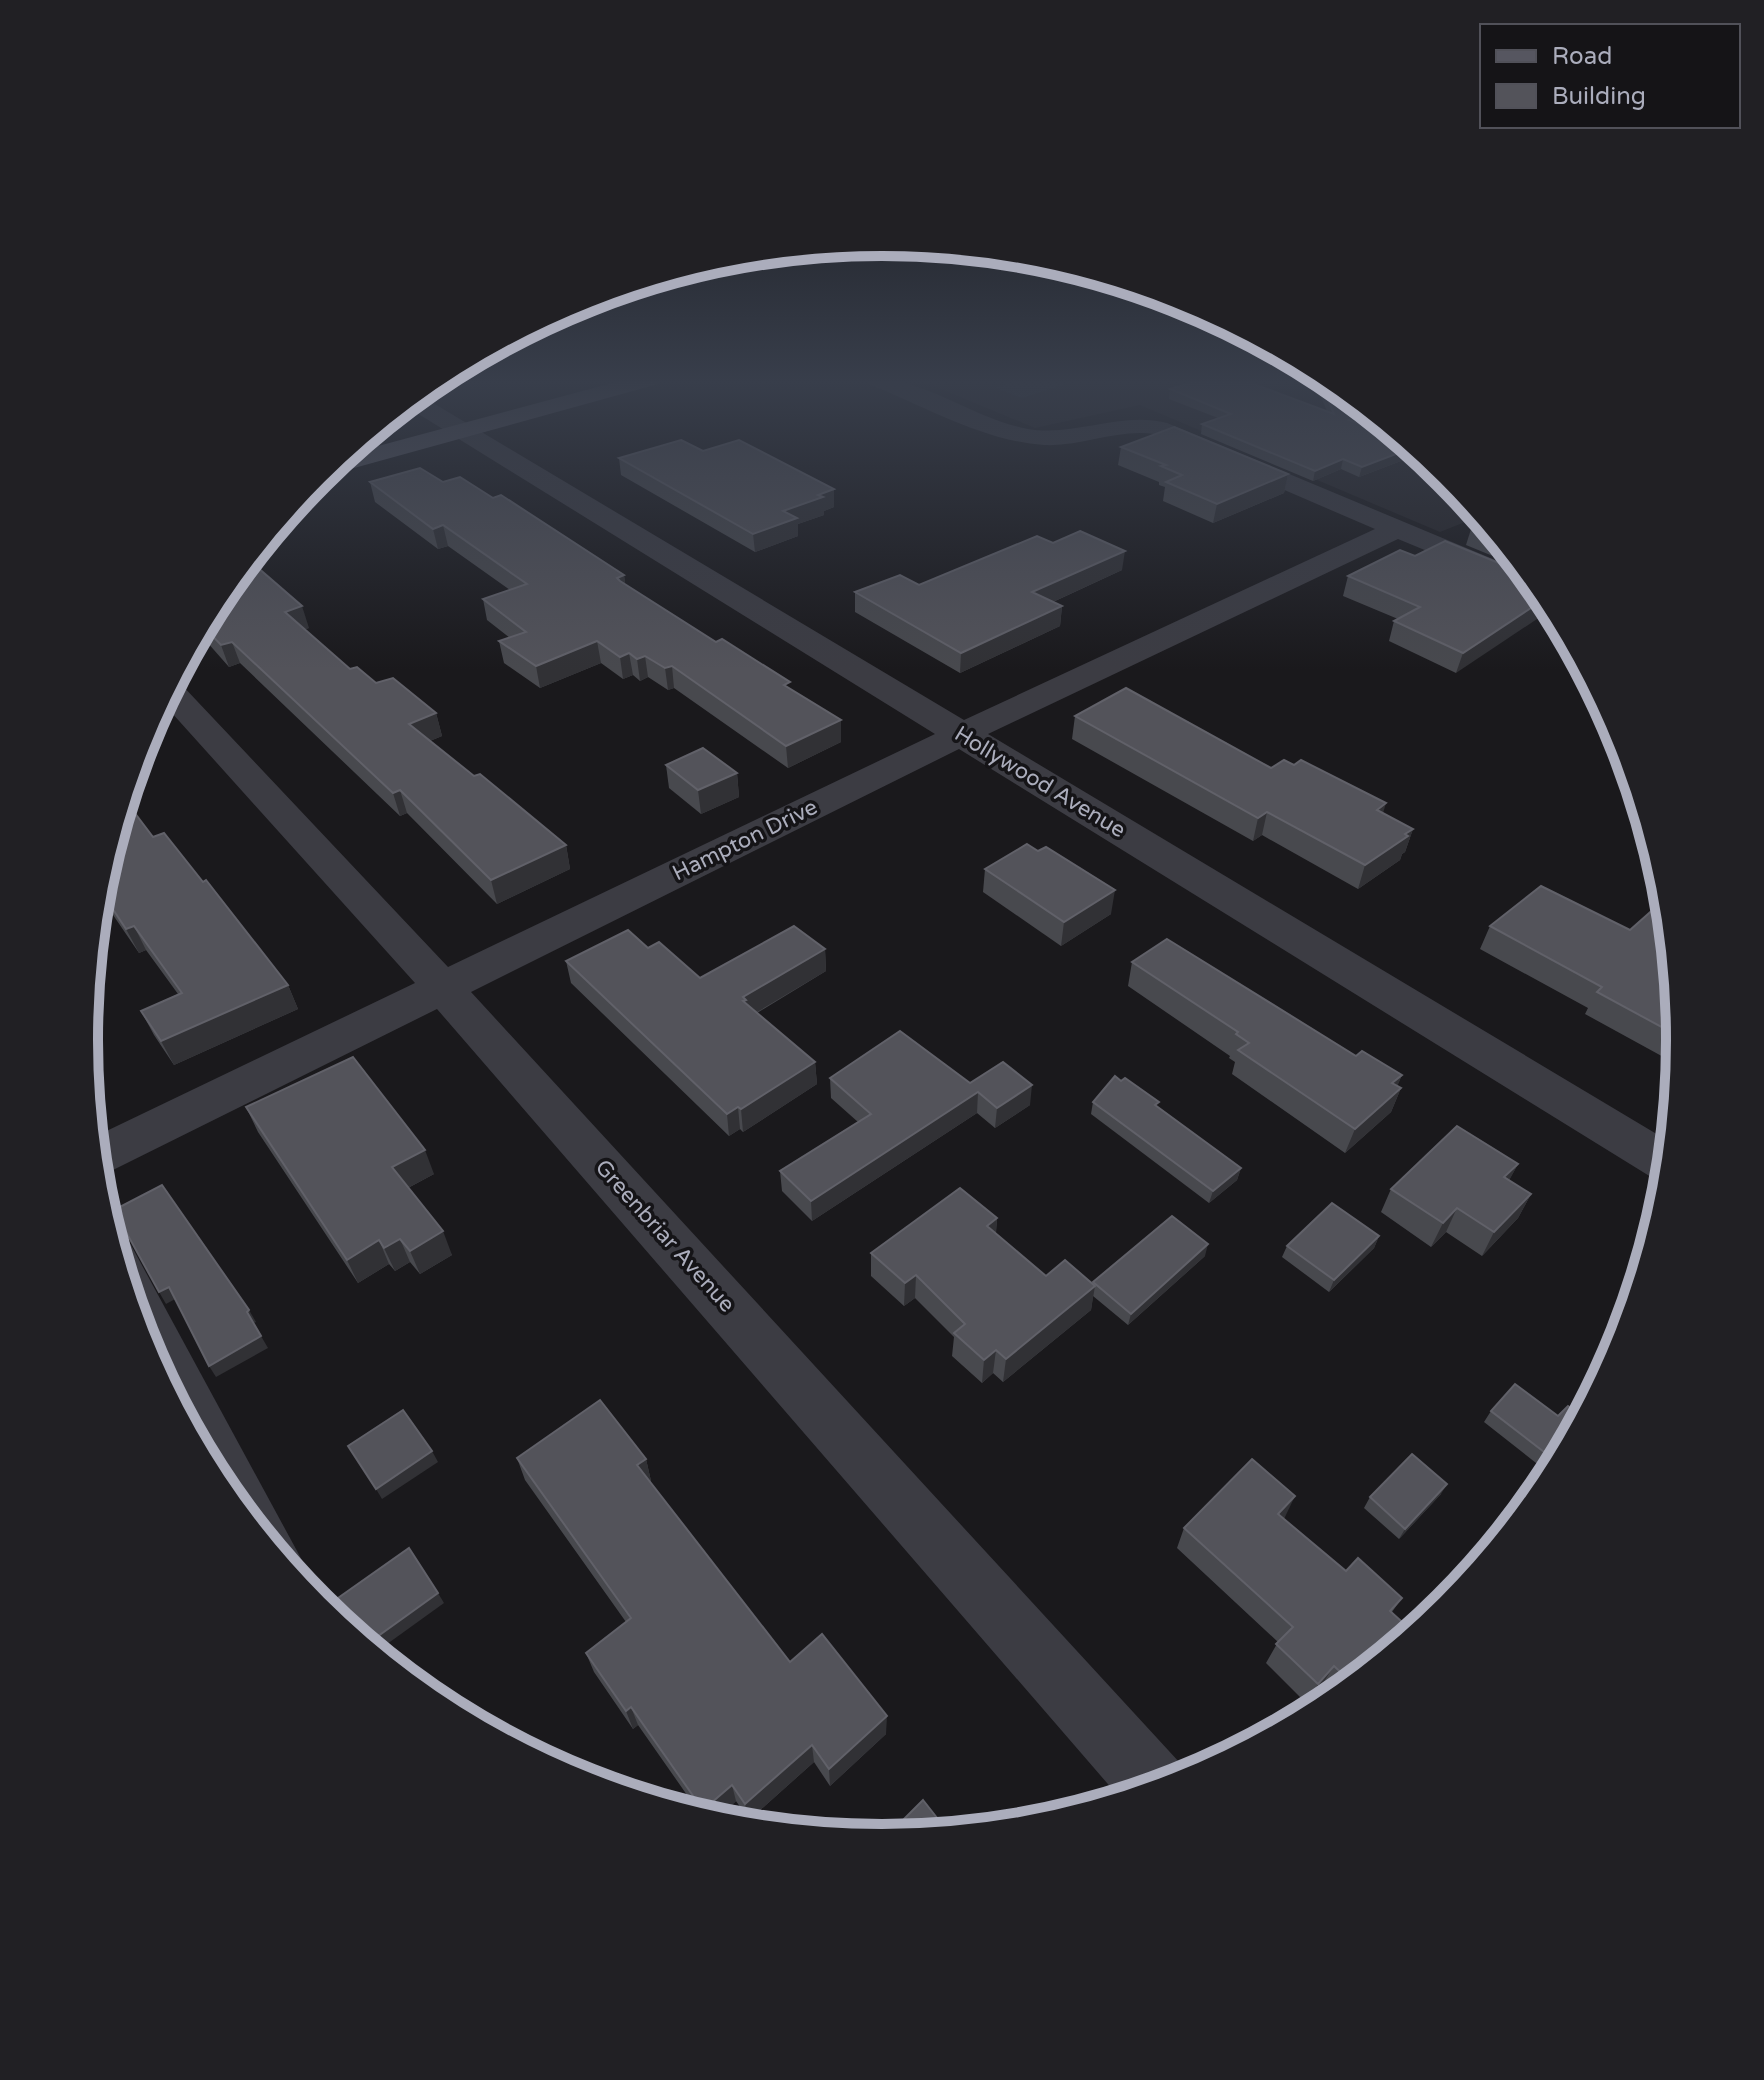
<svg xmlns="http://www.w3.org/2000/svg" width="1764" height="2080" font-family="'Varela Round',sans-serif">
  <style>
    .built { fill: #262529 }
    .water { fill: #2e3541 }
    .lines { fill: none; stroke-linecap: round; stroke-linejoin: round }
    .service { fill: #3c3c43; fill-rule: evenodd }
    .minor { fill: #3c3c43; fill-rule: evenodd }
    .primary { fill: #565660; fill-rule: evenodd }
    .wall { fill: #48494e }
    .shaded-wall { fill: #313135 }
    .building { fill: #53535a; stroke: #616169; stroke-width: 2 }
    .labels { text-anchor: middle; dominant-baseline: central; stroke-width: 7; stroke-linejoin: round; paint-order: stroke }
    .street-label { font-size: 22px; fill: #abadbc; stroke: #151417 }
    .rim { fill: none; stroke: #abadbc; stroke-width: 10 }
  </style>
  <rect width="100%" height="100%" fill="#1a191c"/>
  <path class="built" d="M917,379h411l119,97 33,40 -40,16 -300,-127 -105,23z"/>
  <path class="water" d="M1019,379h56l3,1 -56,18 -26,-10z"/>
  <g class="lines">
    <path class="service" d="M110,1220l9,3 184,339 4,11 -4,11 -56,-66 -120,-231 -20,-66z"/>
    <path class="minor" d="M866,379c57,-4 106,40 162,50 48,8 91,-18 139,-6l333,139 4,6 -4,6 -10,3 -92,-38 -410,195 682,408 -4,40 -15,-5 -692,-428 -488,243 709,771 6,15 -66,20 -683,-789 -324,161 -16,5 -3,-38 321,-154 -253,-281 11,-21 7,2 268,284 487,-233 -531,-329 14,-11 546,326 411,-191 -221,-95c-38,-5 -73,13 -110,11 -61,-4 -120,-39 -175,-61z"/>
    <path class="primary" d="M627,379h34l-3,5 -322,89 -16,1 21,-18z"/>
  </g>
  <g class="wall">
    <path d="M1332,382l47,39 -16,4 41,16 12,10 -2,5 -55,21 -18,-8 -28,12 -112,-47 1,-10 16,-6 -49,-19 1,-10 157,22 -7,-16 2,-9z"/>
    <path d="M1121,447l167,27 -4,19 -71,30 -50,-22 2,-14 -6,-2v-3l-41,-17z"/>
    <path d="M703,451l131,56 -10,4v4l-26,9v12l-43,16 -134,-77 -2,-17z"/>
    <path d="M370,482h73l50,16 131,77 1,9 166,105 50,53 -53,26 -114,-80 -6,2 -20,-13 -8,4 -7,-6 -10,4 -22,-16 -61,25 -36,-25 -5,-22 11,-3 -23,-18 -4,-21 27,-9 -62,-44 -10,3 -63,-47z"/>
    <path d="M1483,520l39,48 -56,-23 6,-19z"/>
    <path d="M1053,543l69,27 -69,32 9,4 -2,20 -100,47 -105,-61v-20l64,-7z"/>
    <path d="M1415,556l113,19 -72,98 -67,-32 5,-20 4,-2 -55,-23 5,-20z"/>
    <path d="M219,596l90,32 -4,1 45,40 86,44 6,23 -12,5 44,35 92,69 4,24 -73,35 -90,-91 -7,3 -160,-153 -11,4 -30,-34z"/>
    <path d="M1075,716l196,52 112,45 30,16 -8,23 -3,2 -2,6 -42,29 -96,-54 -9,6 -181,-102z"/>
    <path d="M666,765l71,8 2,24 -38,17 -32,-26z"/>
    <path d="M153,837l50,45 85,103 10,24 -124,56 -20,-30 -13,-24 37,-17 -32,-44 -7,3 -28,-41 -3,1 -9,-13h-1l1,-16z"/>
    <path d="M1038,851l73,63 -50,32 -78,-54 2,-23z"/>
    <path d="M1666,898l14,142 -2,25 -93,-51 3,-6 -108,-59 10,-23 140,4z"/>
    <path d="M648,948l52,30 125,-29 1,22 -69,42 58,49 2,22 -74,48 -3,-3 -11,7 -158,-153 -5,-22z"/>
    <path d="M1132,962l270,113 -5,11 4,2 -10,24 -46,41 -113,-79 3,-12 -6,-4 1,-2 -102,-70z"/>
    <path d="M830,1078l140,5 60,22 -35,23 -18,-15 -165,108 -30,-30 -2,-20 78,-49 -27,-24z"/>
    <path d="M1093,1102l65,5 83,61 -4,12 -28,23 -118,-89z"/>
    <path d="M246,1107l188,67 -26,14 44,67 -32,19 -10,-12 -15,9 -6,-7 -31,19 -100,-151z"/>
    <path d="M1518,1164l-9,16 22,14 -13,24 -36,38 -36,-24 -15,15 -50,-35 10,-23z"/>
    <path d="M997,1218l-1,15 50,43 46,8 1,-2 112,-26 -77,69 -35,-29 -2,14 -88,72 -10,-9 -11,10 -30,-27 2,-19 -39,-39 -11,8 -33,-30v-23z"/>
    <path d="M1379,1236l-5,12 -45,44 -47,-35 5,-11z"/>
    <path d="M1491,1411l67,5h24l-32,58 -66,-52z"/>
    <path d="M517,1458l129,1 5,22 -1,1 140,180 96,72 -56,52 -16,-24 -65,58 -13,-19 -20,19 -15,-5 -63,-90 -5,4 -39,-57 -8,-19 40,-31 -101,-142z"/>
    <path d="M1441,1494l-42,45 -35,-31 6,-11z"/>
    <path d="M1285,1517l-2,2 63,52 56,27 -10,14 20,19 -4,4 -74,61 -12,-11 -16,18 -40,-40 12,-21 -101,-94 7,-20z"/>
  </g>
  <g class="shaded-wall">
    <path d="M456,379h13l-12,3z"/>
    <path d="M1371,414l8,7 -32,9 2,-10z"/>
    <path d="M1412,448l4,3 -2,5 -55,21 3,-10z"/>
    <path d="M1343,459l-2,10 -28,12 2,-10z"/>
    <path d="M1288,474l-4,19 -71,30 4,-19z"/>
    <path d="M834,489v18l-10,4v4l-26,9v12l-43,16 -2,-18 30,-23 35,-16z"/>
    <path d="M443,525l5,21 -10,3 -5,-20z"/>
    <path d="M1125,551l-3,19 -91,42 1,-20z"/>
    <path d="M624,575l3,21 -10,-18z"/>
    <path d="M1546,598l6,11 -96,64 7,-20z"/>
    <path d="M302,606l7,22 -17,5 -7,-21z"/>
    <path d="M1062,606l-2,20 -100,47 1,-20z"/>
    <path d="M597,641l4,22 -61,25 -4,-22z"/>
    <path d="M232,642l8,21 -11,4 -8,-22z"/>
    <path d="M629,653l4,22 -10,4 -3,-22z"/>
    <path d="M645,656l3,21 -8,4 -3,-22z"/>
    <path d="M672,666l2,22 -6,2 -3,-22z"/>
    <path d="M436,713l6,23 -27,11 -6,-23z"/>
    <path d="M841,720v22l-53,26 -2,-22z"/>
    <path d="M737,773l2,24 -38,17 -3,-24z"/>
    <path d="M400,790l7,23 -7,3 -7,-23z"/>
    <path d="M1386,803l-7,24 -2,-17z"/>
    <path d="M1267,812l-5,23 -9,6 5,-23z"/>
    <path d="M1413,829l-8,23 -3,2 -2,6 -42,29 7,-24z"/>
    <path d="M566,845l4,24 -73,35 -6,-24z"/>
    <path d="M99,888l12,24 -3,1 -10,-17z"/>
    <path d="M1115,890l-4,24 -50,32 3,-24z"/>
    <path d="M134,926l12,24 -7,3 -13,-24z"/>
    <path d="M825,949l1,22 -79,47 -4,-21z"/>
    <path d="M288,985l10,24 -124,56 -13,-24z"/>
    <path d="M815,1062l2,22 -74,48 -2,-23z"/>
    <path d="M1402,1075l-8,19 7,-6 -10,24 -46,41 10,-24 37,-46z"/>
    <path d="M1032,1085l-2,20 -35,23 2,-20z"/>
    <path d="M978,1092l-1,21 -165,108 -1,-20z"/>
    <path d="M738,1107l2,22 -11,7 -2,-22z"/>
    <path d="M425,1150l9,24 -32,17 -10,-24z"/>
    <path d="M1518,1164l-13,24 -1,-11z"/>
    <path d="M1241,1168l-4,12 -28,23 4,-12z"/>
    <path d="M1531,1194l-13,24 -36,38 12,-24z"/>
    <path d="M1457,1208l-11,24 -15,15 12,-24z"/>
    <path d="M997,1218l-2,24 -8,-16z"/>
    <path d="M443,1231l9,24 -32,19 -10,-23z"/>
    <path d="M1379,1236l-5,12 -45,44 5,-12z"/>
    <path d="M400,1239l10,23 -15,9 -11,-23z"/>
    <path d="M379,1240l10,24 -31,19 -11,-23z"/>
    <path d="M1208,1244l-3,12 -77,69 3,-11z"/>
    <path d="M916,1275l-1,23 -11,8 1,-23z"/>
    <path d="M1095,1286l-4,24 -88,72 3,-23z"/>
    <path d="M169,1287l8,11 -11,6 -7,-12z"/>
    <path d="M249,1310l7,12 -2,1 -7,-11z"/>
    <path d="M261,1336l7,12 -52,29 -7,-11z"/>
    <path d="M996,1350l-3,23 -11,10 2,-23z"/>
    <path d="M432,1451l6,11 -56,37 -6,-10z"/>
    <path d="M646,1459l5,22 -8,6 -6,-22z"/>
    <path d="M1447,1484l-6,10 -42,45 6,-10z"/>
    <path d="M1295,1496l-10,21 -17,18 10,-21z"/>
    <path d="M438,1593l6,10 -68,49 -9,-8z"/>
    <path d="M1334,1666l-12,19 -16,18 12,-19z"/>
    <path d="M631,1707l7,18 -5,4 -7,-18z"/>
    <path d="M887,1716l-1,18 -56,52 -1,-17z"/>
    <path d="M812,1745l2,17 -65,58 -4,-16z"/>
    <path d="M732,1785l4,16 -20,19 -11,-4 -2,-6z"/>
  </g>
  <g class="building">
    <path d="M1206,379h34l94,35 -12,-28 10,-4 39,32 -22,6 55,21 8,7 -50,19 -19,-8 -28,12 -113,-47 29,-10 -61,-25z"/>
    <path d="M1174,427l114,47 -71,30 -51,-22 16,-7 -21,-9 5,-1 -45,-18z"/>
    <path d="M681,440l22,11 36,-11 95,49 -16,6 5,2 -40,14 14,7 -44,16 -134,-76z"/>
    <path d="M420,468l23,14 17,-5 33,21 8,-3 123,80 -7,3 3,3 96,61 6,-3 68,43 -6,3 57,35 -55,26 -114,-80 -7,2 -20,-12 -8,3 -8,-6 -9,4 -23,-16 -61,25 -37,-25 27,-9 -43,-33 44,-15 -84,-59 -10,4 -63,-47z"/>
    <path d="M1483,520l12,15 -23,-9z"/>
    <path d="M1080,531l45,20 -93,41 30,14 -101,47 -106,-61 45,-17 19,10 118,-49 16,7z"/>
    <path d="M1445,541l83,34 18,23 -83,55 -69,-32 26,-14 -72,-31 52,-26 15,6z"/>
    <path d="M249,560l53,46 -17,6 65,57 7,-2 19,16 17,-5 43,35 -27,11 65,52 6,-2 86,71 -75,35 -91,-90 -7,3 -161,-151 -11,3 -18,-19 16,-30z"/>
    <path d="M1126,688l145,80 13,-8 10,5 7,-5 85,43 -9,7 36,19 -8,5 3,2 -43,29 -98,-53 -9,6 -183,-102z"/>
    <path d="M703,748l34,25 -39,17 -32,-25z"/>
    <path d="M125,800l28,37 11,-4 39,49 3,-2 82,105 -127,56 -20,-30 41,-18 -48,-67 -8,3 -27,-41z"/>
    <path d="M1027,844l11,7 8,-4 69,43 -51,32 -79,-53z"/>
    <path d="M1541,886l89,44 36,-32 14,139 -83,-45 5,-5 -112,-61z"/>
    <path d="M794,926l31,23 -82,48 3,3 -3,1 72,61 -74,47 -3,-2 -11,7 -161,-153 62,-31 20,18 11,-6 41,36z"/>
    <path d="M1167,939l189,117 6,-5 40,24 -10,8 9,5 -46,41 -117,-79 11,-7 -13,-9 2,-2 -106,-70z"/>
    <path d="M900,1031l70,52 33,-21 29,23 -35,23 -19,-16 -167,109 -31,-30 91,-57 -41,-36z"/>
    <path d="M353,1057l72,93 -33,17 51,64 -33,20 -10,-12 -16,9 -5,-8 -32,20 -101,-153z"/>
    <path d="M1115,1076l6,5 4,-3 34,24 -4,3 86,63 -28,23 -120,-89z"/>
    <path d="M1457,1126l61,38 -14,13 27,17 -37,38 -37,-24 -14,15 -52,-34z"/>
    <path d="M162,1185l87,125 -2,2 14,24 -52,30 -40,-79 -10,5 -45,-82z"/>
    <path d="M960,1188l37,30 -10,8 59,50 19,-16 30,26 -89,73 -10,-9 -12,10 -30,-27 11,-9 -49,-49 -11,8 -34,-30z"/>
    <path d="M1332,1203l47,33 -45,44 -47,-34z"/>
    <path d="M1172,1216l36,28 -77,70 -38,-32z"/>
    <path d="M1515,1384l43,32 10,-10 14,10 -25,46 -66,-51z"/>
    <path d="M600,1400l46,59 -9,6 153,197 32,-28 65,82 -58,53 -17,-24 -67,59 -13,-19 -29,25 -72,-103 -5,4 -40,-58 45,-35 -114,-160z"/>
    <path d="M403,1410l29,41 -56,38 -28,-43z"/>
    <path d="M1412,1454l35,30 -42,45 -35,-32z"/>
    <path d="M1252,1459l43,37 -17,18 68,57 12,-13 44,40 -12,13 22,20 -7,7 -54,44 -17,-16 -16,18 -42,-40 17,-17 -109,-99z"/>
    <path d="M409,1548l29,45 -71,51 -3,-2 -26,-44z"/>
    <path d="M923,1800l25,32 -63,6z"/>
  </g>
  <linearGradient id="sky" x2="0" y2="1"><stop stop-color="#0e0e0f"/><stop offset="0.57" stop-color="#383e4b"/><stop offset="1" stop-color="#383e4b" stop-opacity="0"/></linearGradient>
  <rect width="1764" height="670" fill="url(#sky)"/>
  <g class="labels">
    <g class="street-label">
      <text transform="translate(1040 782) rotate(31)">Hollywood Avenue</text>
      <text transform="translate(745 840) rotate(-26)">Hampton Drive</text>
      <text transform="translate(665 1236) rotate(48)">Greenbriar Avenue</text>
    </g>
  </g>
  <path d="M0 0H1764V2080H0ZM98 1040a784 784 0 1 1 1568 0a784 784 0 1 1-1568 0Z" fill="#212024" fill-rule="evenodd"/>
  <path class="rim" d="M98 1040a784 784 0 1 1 1568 0a784 784 0 1 1-1568 0Z"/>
  <rect x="1480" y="24" width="260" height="104" fill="#151417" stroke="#515159" stroke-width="2"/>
  <rect x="1496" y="50" width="40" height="12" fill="#565660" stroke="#515159" stroke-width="2"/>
  <text x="1552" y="64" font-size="24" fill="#abadbc">Road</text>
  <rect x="1496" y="84" width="40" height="24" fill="#53535a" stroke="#515159" stroke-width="2"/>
  <text x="1552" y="104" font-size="24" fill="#abadbc">Building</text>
</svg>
